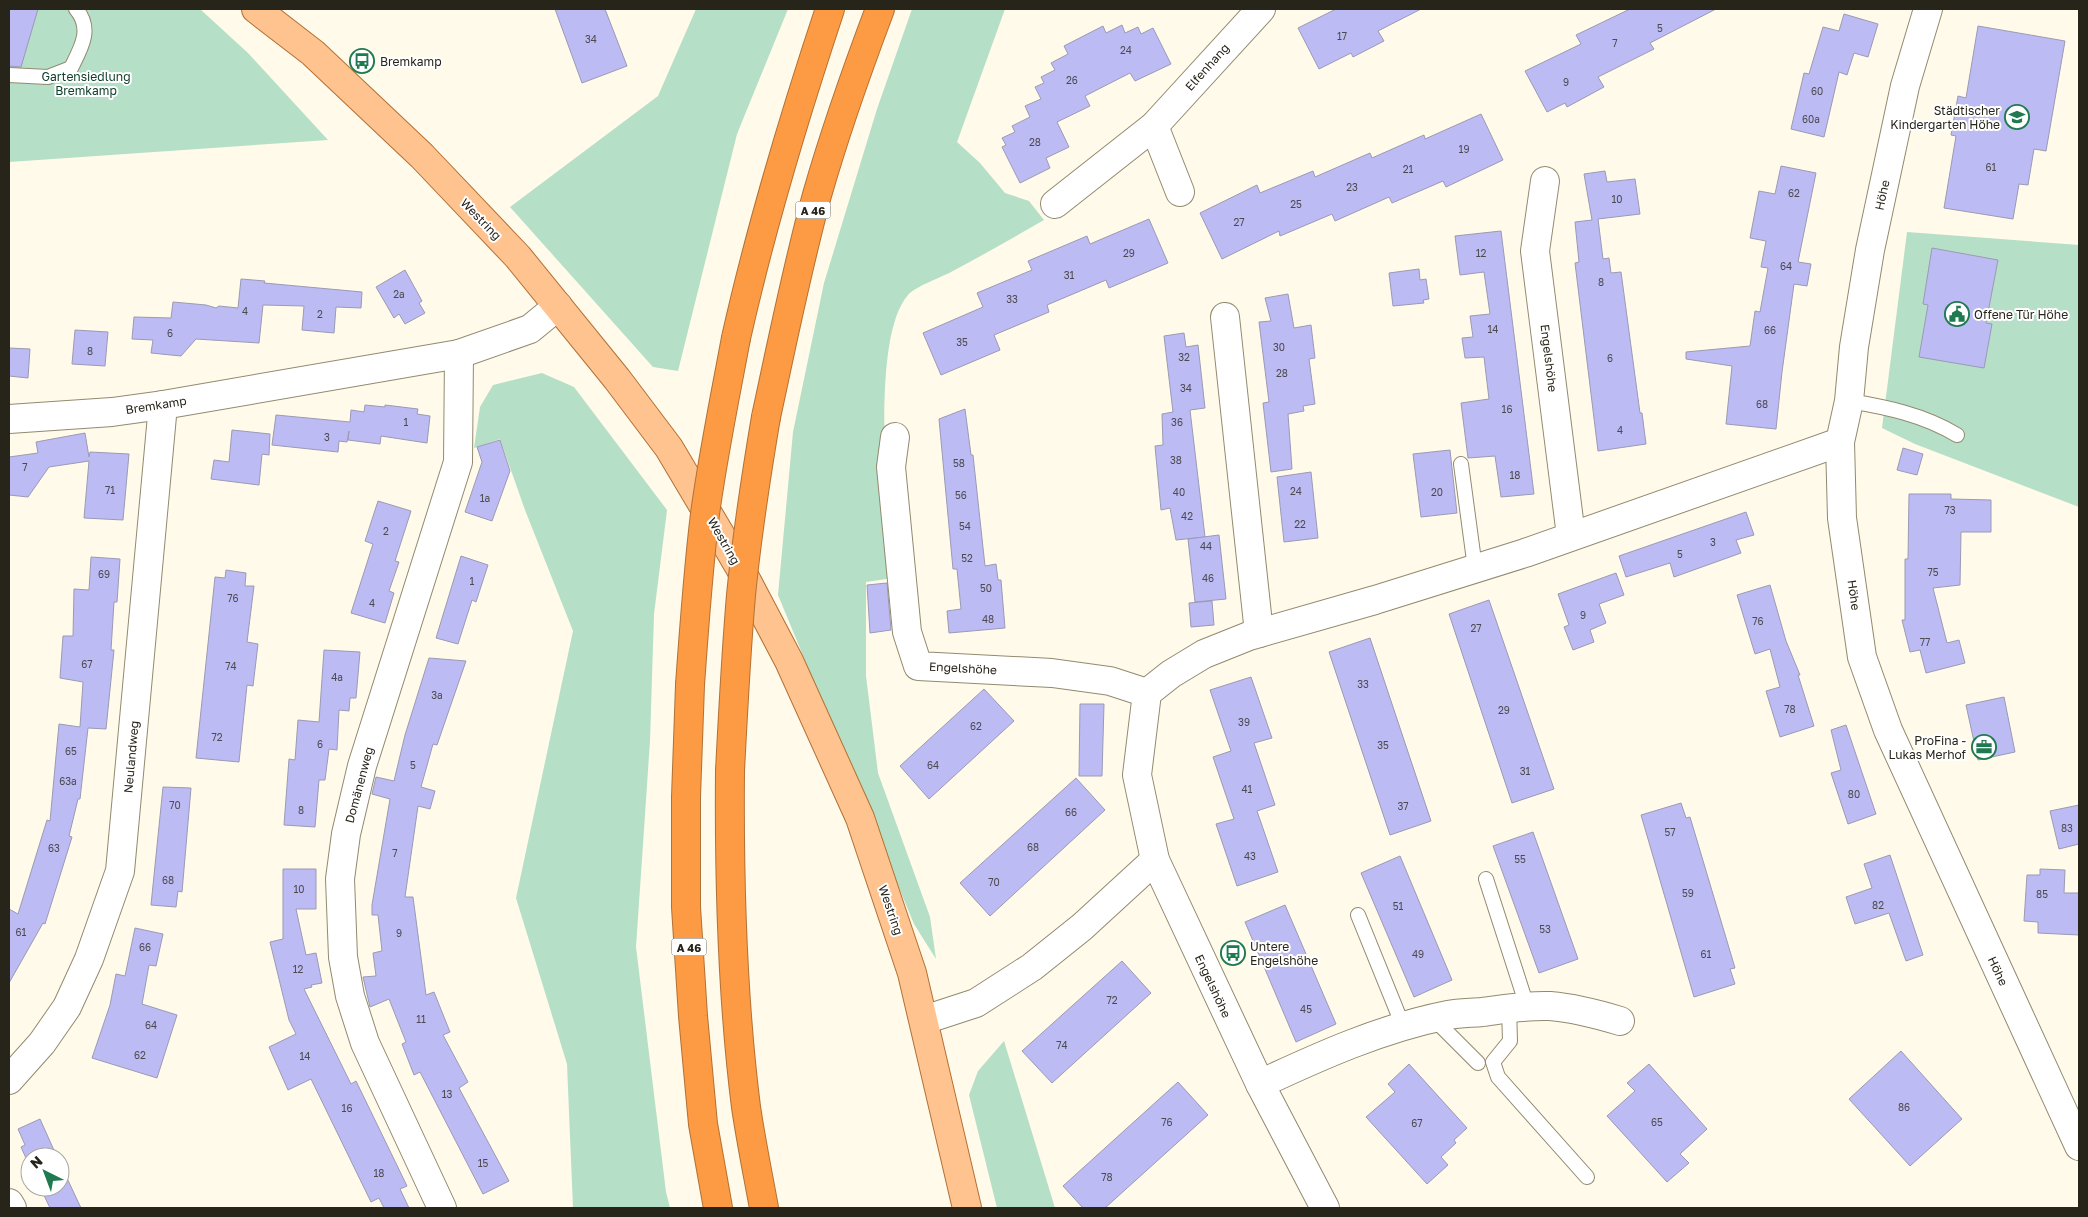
<svg xmlns="http://www.w3.org/2000/svg" width="2088" height="1217" font-family="'Golos Text',sans-serif">
  <style>
    .green { fill: #b5dfc7 }
    .building { fill: #bdbbf3; stroke: #9a9ab5 }
    .lines { fill: none; stroke-linecap: round; stroke-linejoin: round }
    .lane-casing { stroke: #928a70; stroke-width: 16 }
    .street-casing { stroke: #928a70; stroke-width: 30 }
    .primary-casing { stroke: #b27135; stroke-width: 30 }
    .highway-casing { stroke: #b27135; stroke-width: 30 }
    .lane { stroke: #fff; stroke-width: 14 }
    .street { stroke: #fff; stroke-width: 28 }
    .primary { stroke: #fec38f; stroke-width: 28 }
    .highway { stroke: #fd9b44; stroke-width: 28 }
    .highway-bridge-casing { stroke: #b27135; stroke-width: 30; stroke-linecap: butt }
    .highway-bridge { stroke: #fd9b44; stroke-width: 28 }
    .labels { text-anchor: middle; dominant-baseline: central; stroke-width: 4; stroke-linejoin: round; paint-order: stroke }
    .number-label { font-size: 10px; fill: #4c4a50 }
    .shield { fill: #fff; stroke: #68665f; stroke-width: 1 }
    .shield-label { font-size: 11px; font-weight: bold; fill: #27241a }
    .poi-label { font-size: 12px; fill: #27241a; stroke: #fff; text-anchor: start }
    .street-label { font-size: 12px; fill: #27241a; stroke: #fff }
    .park-label { font-size: 12px; fill: #0f402b; stroke: #fff }
  </style>
  <rect width="100%" height="100%" fill="#fffae9"/>
  <g class="green">
    <path d="M9,9h191l48,44 80,87 -319,22z"/>
    <path d="M696,9h92l-51,125 -59,237 -25,-4 -143,-160 148,-111z"/>
    <path d="M912,9h93l-48,133 23,21 25,30 24,8 15,19c-31,18 -61,35 -93,52 -11,6 -35,14 -43,23 -39,44 -19,223 -15,283l-27,4v94l12,97 52,144 6,42 -22,-35 -136,-329 15,-163 31,-149 53,-174z"/>
    <path d="M1907,232l172,13v262l-164,-63 -33,-16z"/>
    <path d="M542,373l32,14 93,123 -13,104 -4,127 -14,206 30,245 4,16h-97l-6,-144 -51,-166 57,-267 -48,-121 -25,-71 -26,9 6,-41 13,-22z"/>
    <path d="M1004,1041l51,167h-58l-28,-113 9,-24z"/>
  </g>
  <g class="building">
    <path d="M9,9h29l-17,58 -12,-1z"/>
    <path d="M555,9h50l22,57 -45,17z"/>
    <path d="M1336,9h85l-43,22 6,10 -31,16 -2,-4 -32,16 -21,-41z"/>
    <path d="M1630,9h86l-66,34 4,6 -56,28 6,10 -37,20 -2,-4 -18,9 -22,-41 56,-27 -5,-9z"/>
    <path d="M1844,14l34,10 -10,33 -14,-4 -7,22 -8,-3 -15,65 -33,-8 13,-56 5,1 14,-47 16,4z"/>
    <path d="M1122,25l3,8 13,-6 3,7 12,-6 18,36 -36,17 -5,-8 -45,23 5,10 -33,16 12,25 -23,11 4,10 -30,15 -18,-36 4,-2 -4,-7 13,-6 -3,-6 18,-9 -5,-11 16,-7 -6,-12 9,-4 -3,-6 14,-7 -4,-7 17,-9 -4,-8 39,-20 3,7z"/>
    <path d="M1978,26l87,15 -19,110 -12,-2 -6,36 -9,-1 -6,35 -69,-11 12,-72 -5,-1 7,-39 8,2z"/>
    <path d="M1481,114l22,46 -57,27 -3,-6 -51,22 -3,-6 -54,24 -3,-7 -52,22 -1,-5 -57,28 -22,-46 57,-28 3,8 53,-22 2,6 55,-24 2,5 52,-23 1,4z"/>
    <path d="M1781,166l35,7 -18,89 13,2 -4,22 -13,-2 -12,88 -6,57 -50,-5 6,-58 -46,-7v-7l64,-6 5,-35 5,1 8,-44 -7,-1 5,-26 -16,-3 9,-47 16,3z"/>
    <path d="M1605,171l2,11 28,-3 5,35 -42,5 5,40 6,-1 2,15 10,-1 19,141h2l4,31 -48,7 -23,-188 4,-1 -4,-40 17,-2 -8,-46z"/>
    <path d="M1149,219l19,44 -59,25 -3,-8 -59,25 2,7 -55,23 6,15 -59,25 -18,-42 60,-26 -6,-14 55,-23 -4,-9 59,-25 3,8z"/>
    <path d="M1501,231l33,263 -33,3 -6,-41 -27,2 -7,-55 28,-4 -5,-42 -19,1 -3,-20 11,-1 -3,-21 20,-2 -6,-42 -24,3 -5,-39z"/>
    <path d="M1932,248l66,12 -12,63 6,1 -8,44 -65,-11 9,-52 -5,-1z"/>
    <path d="M1419,269l1,11 6,-1 3,20 -6,1 1,3 -31,3 -4,-33z"/>
    <path d="M405,270l17,31 -3,2 6,10 -20,11 -6,-10 -5,4 -18,-31z"/>
    <path d="M241,279l24,2 -1,2 98,9 -1,16 -25,-1 -2,26 -32,-3 2,-24 -41,-1 -4,38 -63,-4 -15,17 -30,-3 2,-13 -21,-1 2,-22 37,1 2,-16 33,3 10,3 3,-2 19,2z"/>
    <path d="M1288,294l6,34 17,-3 4,33 -6,1 6,45 -12,2 1,5 -16,3 4,55 -21,3 -8,-69 6,-1 -10,-80 12,-1 -6,-23z"/>
    <path d="M75,330l33,2 -3,34 -33,-2z"/>
    <path d="M1184,333l2,14 12,-2 7,63 -15,2 15,127 -29,3 -6,-32 -9,2 -6,-64 8,-1 -1,-31 11,-2 -9,-76z"/>
    <path d="M9,348l21,1 -2,29 -19,-2z"/>
    <path d="M365,405l20,2v-2l33,4 -1,5 13,2 -3,27 -46,-7 -1,8 -32,-4 1,-9 -2,11 -8,-1 -1,11 -66,-7 4,-30 74,7 1,-12 13,2z"/>
    <path d="M965,409l6,46h2l12,111 11,-2 2,16h3l4,48 -56,5 -2,-22 14,-2 -4,-40h-4l-14,-150z"/>
    <path d="M232,430l38,4 -1,21 -7,-1 -3,31 -48,-6 3,-19 15,2z"/>
    <path d="M85,433l4,24 1,-5 39,2 -6,66 -39,-2 5,-57 -40,6 -21,30 -19,-2v-38l29,-4 -2,-11z"/>
    <path d="M500,440l10,31 -18,50 -27,-9 17,-50 -5,-15z"/>
    <path d="M1903,448l20,6 -6,21 -20,-5z"/>
    <path d="M1450,450l7,63 -36,4 -8,-63z"/>
    <path d="M1311,472l7,66 -34,4 -7,-65z"/>
    <path d="M1909,494h42v5l40,1v32h-30l-1,53 -27,3 14,55 12,-3 6,23 -39,10 -6,-23 -10,2 -8,-32h3v-61h3z"/>
    <path d="M378,501l33,10 -16,50 4,1 -10,29 5,2 -9,30 -34,-10 22,-69 -8,-3z"/>
    <path d="M1746,512l8,23 -18,5 5,13 -67,24 -4,-14 -44,14 -7,-21z"/>
    <path d="M1219,535l7,64 -31,3 -7,-63z"/>
    <path d="M461,556l27,9 -12,37 -4,-2 -14,44 -22,-6z"/>
    <path d="M91,557l29,2 -3,43h-3l-3,48h3l-8,79 -18,-1 -8,71h-2l-9,37 3,1 -27,87 -2,-1 -34,60v-74l9,5 29,-94 3,1 9,-97 21,3 3,-45 -23,-4 3,-42h10l1,-47 15,1z"/>
    <path d="M226,570l20,3 -1,13h9l-7,56 11,2 -5,42 -6,-1 -8,77 -43,-4 19,-181 10,1z"/>
    <path d="M1616,573l8,22 -25,9 7,19 -16,7 4,12 -21,8 -9,-23 5,-2 -11,-31z"/>
    <path d="M887,583l4,47 -21,3 -3,-48z"/>
    <path d="M1770,585l16,56 14,34h-2l16,51 -34,11 -14,-46 14,-4 -10,-38 -15,5 -18,-59z"/>
    <path d="M1489,600l65,189 -42,14 -63,-189z"/>
    <path d="M1212,601l2,24 -23,2 -2,-24z"/>
    <path d="M1370,638l61,183 -41,14 -61,-183z"/>
    <path d="M324,650l36,2 -4,46h-6l-1,13 -10,-1 -2,40 -8,-1 -4,31h-6l-4,47 -31,-2 5,-66 6,1 3,-40 21,2z"/>
    <path d="M429,658l37,3 -29,84 -4,-1 -12,43 14,4 -5,18 -12,-3 -13,91h8l13,98 8,-3 16,40 -7,3 25,47 -9,6 50,93 -26,13 -63,-122 -6,3 -12,-31 4,-2 -17,-43 -19,8 -7,-30 13,-1 -3,-23 9,-2 -4,-36h-6v-10l18,-106 -18,-5 4,-17 18,4 11,-46z"/>
    <path d="M1251,677l21,61 -18,5 21,62 -18,6 21,61 -41,14 -21,-62 18,-5 -21,-62 18,-6 -21,-61z"/>
    <path d="M984,689l30,32 -85,78 -29,-33z"/>
    <path d="M2004,697l11,55 -37,8 -12,-55z"/>
    <path d="M1080,704h24l-2,72h-23z"/>
    <path d="M1846,725l30,89 -28,10 -17,-51 10,-3 -10,-40z"/>
    <path d="M1076,778l29,32 -115,106 -30,-33z"/>
    <path d="M163,787l28,1 -9,104 -4,-1 -2,16 -25,-2z"/>
    <path d="M1681,803l5,15 4,-1 45,151 -5,1 5,15 -41,13 -53,-182z"/>
    <path d="M2079,805v39l-20,5 -9,-38z"/>
    <path d="M1533,832l45,127 -39,14 -46,-127z"/>
    <path d="M1890,855l33,100 -17,6 -17,-48 -34,11 -9,-27 26,-9 -8,-24z"/>
    <path d="M1400,856l52,124 -38,17 -53,-124z"/>
    <path d="M283,869h33v40h-20l10,46 10,-2 6,30 -11,2 1,2 -8,2 47,95 5,-3 51,105 -7,3 9,19h-25l-5,-10 -8,4 -60,-123 -23,11 -19,-43 27,-13 -7,-14 -19,-78 13,-3z"/>
    <path d="M2040,869l25,1 -1,23h15v42l-41,-2v-11l-14,-1 3,-46h13z"/>
    <path d="M1285,905l51,119 -40,18 -51,-120z"/>
    <path d="M135,928l28,6 -7,32 -7,-1 -7,39 35,11 -20,63 -65,-20 18,-53 6,-31 9,2z"/>
    <path d="M1122,961l29,32 -99,90 -30,-32z"/>
    <path d="M1901,1051l61,68 -52,47 -61,-67z"/>
    <path d="M1409,1064l58,64 -13,12 2,3 -15,14 7,8 -21,19 -61,-67 29,-25 -7,-8z"/>
    <path d="M1649,1064l58,65 -27,25 9,9 -22,19 -60,-66 28,-25 -8,-8z"/>
    <path d="M1178,1082l30,33 -103,93h-22l-20,-22z"/>
    <path d="M40,1119l17,38h-27v10l-9,-20 4,-2 -7,-16z"/>
    <path d="M60,1163l13,28 8,17h-31l-10,-21h20z"/>
  </g>
  <g class="lines">
    <defs>
      <g id="lane">
        <path d="M9,75l39,2 23,-9c10,-20 22,-39 5,-59"/>
        <path d="M1849,401c37,6 75,14 108,34"/>
        <path d="M1461,464l14,104"/>
        <path d="M1486,879l41,127"/>
        <path d="M1358,915l45,111"/>
        <path d="M1509,1008l1,33 -17,21 5,15 89,100"/>
        <path d="M1434,1019l44,44"/>
      </g>
      <g id="street">
        <path d="M1928,9l-23,77 -35,164 -16,97 -5,54 -9,41 2,76 20,139 26,73 191,416"/>
        <path d="M1154,126l26,66"/>
        <path d="M1545,181l-10,70 36,285"/>
        <path d="M1055,204l99,-78 107,-117"/>
        <path d="M1225,317l34,316"/>
        <path d="M9,419l103,-7 51,-7 296,-51 71,-25 28,-23"/>
        <path d="M895,437l-4,30 16,165 11,34 134,7 58,8 37,12"/>
        <path d="M924,1020l52,-17 56,-36 50,-40 73,-67"/>
        <path d="M9,1080l33,-37 25,-36 22,-48 31,-88 43,-466"/>
        <path d="M1260,1084c60,-28 122,-56 188,-69 11,-2 23,-2 34,-3 23,-3 45,-7 68,-6 24,2 47,8 70,15"/>
        <path d="M9,1203l3,5"/>
        <path d="M442,1208l-77,-165 -15,-47 -7,-39 -3,-78 6,-45 16,-68 96,-304 1,-108"/>
        <path d="M1325,1208l-65,-124 -105,-224 -18,-85 10,-82 24,-19 33,-20 45,-18 126,-36 150,-47 315,-111"/>
      </g>
      <path id="primary" d="M256,9l57,44 109,103 96,101 99,122 52,69 70,118 50,95 71,157 52,155 55,235"/>
      <g id="highway">
        <path d="M736,338c25,-111 58,-221 94,-329"/>
        <path d="M766,417c16,-74 31,-149 51,-222 18,-63 40,-125 63,-186"/>
        <path d="M690,685l-4,112v110l7,109 10,108 15,84"/>
        <path d="M730,771c-1,112 2,225 16,336 5,34 12,68 18,101"/>
      </g>
    </defs>
    <use href="#lane" class="lane-casing"/>
    <use href="#street" class="street-casing"/>
    <use href="#primary" class="primary-casing"/>
    <use href="#highway" class="highway-casing"/>
    <use href="#lane" class="lane"/>
    <use href="#street" class="street"/>
    <use href="#primary" class="primary"/>
    <use href="#highway" class="highway"/>
    <defs>
      <g id="highway-bridge">
        <path d="M690,685c4,-57 8,-114 15,-171 8,-59 20,-117 31,-176"/>
        <path d="M730,771c3,-59 6,-117 11,-176 6,-60 15,-119 25,-178"/>
      </g>
    </defs>
    <use href="#highway-bridge" class="highway-bridge-casing"/>
    <use href="#highway-bridge" class="highway-bridge"/>
  </g>
  <defs>
    <symbol id="bus-ring" viewBox="-11 -11 22 22"><circle r="9.5" fill="#fff" stroke="#1f7a4f" stroke-width="1.5"/><path d="M-5-6H5V4H4V6H2V4H-2V6H-4V4H-5ZM-3.5-4V0h7V-4ZM-3.5 1.2v1.5H-2V1.2ZM2 1.2v1.5H3.5V1.2Z" fill="#1f7a4f"/></symbol>
    <symbol id="school-ring" viewBox="-11 -11 22 22"><circle r="9.5" fill="#fff" stroke="#1f7a4f" stroke-width="1.5"/><path d="M0-5L7-2L0 1L-7-2ZM-4 1L0 2.5L4 1V4Q0 6-4 4Z" fill="#1f7a4f"/></symbol>
    <symbol id="civic-ring" viewBox="-11 -11 22 22"><circle r="9.5" fill="#fff" stroke="#1f7a4f" stroke-width="1.5"/><path d="M-.6-6.5H3V-4.5H.6V-3L4-1V1h2V6H-6V1h2V-1L-.6-3ZM-1.2 2.5V6h2.4V2.5Z" fill="#1f7a4f"/></symbol>
    <symbol id="office-ring" viewBox="-11 -11 22 22"><circle r="9.5" fill="#fff" stroke="#1f7a4f" stroke-width="1.5"/><path d="M-6-3h4V-5.5h4V-3h4V5H-6ZM-1-4.5V-3h2v-1.5ZM-6 0V1H6V0Z" fill="#1f7a4f"/></symbol>
  </defs>
  <g fill-rule="evenodd">
    <use href="#bus-ring" x="348" y="47" width="28" height="28"/>
    <use href="#school-ring" x="2003" y="103" width="28" height="28"/>
    <use href="#civic-ring" x="1943" y="300" width="28" height="28"/>
    <use href="#office-ring" x="1970" y="733" width="28" height="28"/>
    <use href="#bus-ring" x="1219" y="939" width="28" height="28"/>
  </g>
  <g class="labels">
    <g class="number-label">
      <text x="1660" y="28">5</text>
      <text x="1342" y="36">17</text>
      <text x="591" y="39">34</text>
      <text x="1615" y="43">7</text>
      <text x="1126" y="50">24</text>
      <text x="1072" y="80">26</text>
      <text x="1566" y="82">9</text>
      <text x="1817" y="91">60</text>
      <text x="1811" y="119">60a</text>
      <text x="1035" y="142">28</text>
      <text x="1464" y="149">19</text>
      <text x="1991" y="167">61</text>
      <text x="1408" y="169">21</text>
      <text x="1352" y="187">23</text>
      <text x="1794" y="193">62</text>
      <text x="1617" y="199">10</text>
      <text x="1296" y="204">25</text>
      <text x="1239" y="222">27</text>
      <text x="1129" y="253">29</text>
      <text x="1481" y="253">12</text>
      <text x="1786" y="266">64</text>
      <text x="1069" y="275">31</text>
      <text x="1601" y="282">8</text>
      <text x="399" y="294">2a</text>
      <text x="1012" y="299">33</text>
      <text x="245" y="311">4</text>
      <text x="320" y="314">2</text>
      <text x="1493" y="329">14</text>
      <text x="1770" y="330">66</text>
      <text x="170" y="333">6</text>
      <text x="962" y="342">35</text>
      <text x="1279" y="347">30</text>
      <text x="90" y="351">8</text>
      <text x="1184" y="357">32</text>
      <text x="1610" y="358">6</text>
      <text x="1282" y="373">28</text>
      <text x="1186" y="388">34</text>
      <text x="1762" y="404">68</text>
      <text x="1507" y="409">16</text>
      <text x="406" y="422">1</text>
      <text x="1177" y="422">36</text>
      <text x="1620" y="430">4</text>
      <text x="327" y="437">3</text>
      <text x="1176" y="460">38</text>
      <text x="959" y="463">58</text>
      <text x="25" y="467">7</text>
      <text x="1515" y="475">18</text>
      <text x="110" y="490">71</text>
      <text x="1296" y="491">24</text>
      <text x="1179" y="492">40</text>
      <text x="1437" y="492">20</text>
      <text x="961" y="495">56</text>
      <text x="485" y="498">1a</text>
      <text x="1950" y="510">73</text>
      <text x="1187" y="516">42</text>
      <text x="1300" y="524">22</text>
      <text x="965" y="526">54</text>
      <text x="386" y="531">2</text>
      <text x="1713" y="542">3</text>
      <text x="1206" y="546">44</text>
      <text x="1680" y="554">5</text>
      <text x="967" y="558">52</text>
      <text x="1933" y="572">75</text>
      <text x="104" y="574">69</text>
      <text x="1208" y="578">46</text>
      <text x="472" y="581">1</text>
      <text x="986" y="588">50</text>
      <text x="233" y="598">76</text>
      <text x="372" y="603">4</text>
      <text x="1583" y="615">9</text>
      <text x="988" y="619">48</text>
      <text x="1758" y="621">76</text>
      <text x="1476" y="628">27</text>
      <text x="1925" y="642">77</text>
      <text x="87" y="664">67</text>
      <text x="231" y="666">74</text>
      <text x="337" y="677">4a</text>
      <text x="1363" y="684">33</text>
      <text x="437" y="695">3a</text>
      <text x="1790" y="709">78</text>
      <text x="1504" y="710">29</text>
      <text x="1244" y="722">39</text>
      <text x="976" y="726">62</text>
      <text x="217" y="737">72</text>
      <text x="320" y="744">6</text>
      <text x="1383" y="745">35</text>
      <text x="71" y="751">65</text>
      <text x="413" y="765">5</text>
      <text x="933" y="765">64</text>
      <text x="1525" y="771">31</text>
      <text x="68" y="781">63a</text>
      <text x="1247" y="789">41</text>
      <text x="1854" y="794">80</text>
      <text x="175" y="805">70</text>
      <text x="1403" y="806">37</text>
      <text x="301" y="810">8</text>
      <text x="1071" y="812">66</text>
      <text x="2067" y="828">83</text>
      <text x="1670" y="832">57</text>
      <text x="1033" y="847">68</text>
      <text x="54" y="848">63</text>
      <text x="395" y="853">7</text>
      <text x="1250" y="856">43</text>
      <text x="1520" y="859">55</text>
      <text x="168" y="880">68</text>
      <text x="994" y="882">70</text>
      <text x="299" y="889">10</text>
      <text x="1688" y="893">59</text>
      <text x="2042" y="894">85</text>
      <text x="1878" y="905">82</text>
      <text x="1398" y="906">51</text>
      <text x="1545" y="929">53</text>
      <text x="21" y="932">61</text>
      <text x="399" y="933">9</text>
      <text x="145" y="947">66</text>
      <text x="1418" y="954">49</text>
      <text x="1706" y="954">61</text>
      <text x="298" y="969">12</text>
      <text x="1112" y="1000">72</text>
      <text x="1306" y="1009">45</text>
      <text x="421" y="1019">11</text>
      <text x="151" y="1025">64</text>
      <text x="1062" y="1045">74</text>
      <text x="140" y="1055">62</text>
      <text x="305" y="1056">14</text>
      <text x="447" y="1094">13</text>
      <text x="1904" y="1107">86</text>
      <text x="347" y="1108">16</text>
      <text x="1167" y="1122">76</text>
      <text x="1657" y="1122">65</text>
      <text x="1417" y="1123">67</text>
      <text x="483" y="1163">15</text>
      <text x="379" y="1173">18</text>
      <text x="1107" y="1177">78</text>
    </g>
    <g class="shield">
      <rect x="795.5" y="201.5" width="35" height="17" rx="4"/>
      <rect x="671.5" y="938.5" width="35" height="17" rx="4"/>
    </g>
    <g class="shield-label">
      <text x="813" y="210">A 46</text>
      <text x="689" y="947">A 46</text>
    </g>
    <g class="poi-label">
      <text x="380" y="61">Bremkamp</text>
      <text x="2000" y="110" text-anchor="end">Städtischer<tspan x="2000" dy="14">Kindergarten Höhe</tspan></text>
      <text x="1974" y="314">Offene Tür Höhe</text>
      <text x="1966" y="740" text-anchor="end">ProFina -<tspan x="1966" dy="14">Lukas Merhof</tspan></text>
      <text x="1250" y="946">Untere<tspan x="1250" dy="14">Engelshöhe</tspan></text>
    </g>
    <g class="street-label">
      <text transform="translate(1207 67) rotate(-48)">Elfenhang</text>
      <text transform="translate(1882 195) rotate(-78)">Höhe</text>
      <text transform="translate(481 219) rotate(46)">Westring</text>
      <text transform="translate(1549 358) rotate(83)">Engelshöhe</text>
      <text transform="translate(156 405) rotate(-9)">Bremkamp</text>
      <text transform="translate(724 541) rotate(60)">Westring</text>
      <text transform="translate(1854 595) rotate(82)">Höhe</text>
      <text transform="translate(963 668) rotate(3)">Engelshöhe</text>
      <text transform="translate(131 757) rotate(-85)">Neulandweg</text>
      <text transform="translate(359 785) rotate(-75)">Domänenweg</text>
      <text transform="translate(891 910) rotate(71)">Westring</text>
      <text transform="translate(1998 971) rotate(65)">Höhe</text>
      <text transform="translate(1213 986) rotate(65)">Engelshöhe</text>
    </g>
    <g class="park-label">
      <text x="86" y="76">Gartensiedlung<tspan x="86" dy="14">Bremkamp</tspan></text>
    </g>
  </g>
  <rect width="2088" height="1217" fill="none" stroke="#27241a" stroke-width="20"/>
  <g transform="translate(45 1172) rotate(318)"><circle r="24" fill="#ffffff" stroke="#a9a7a3"/>
  <path d="M0-4L9 19L0 12L-9 19Z" fill="#1f7a4f"/>
  <text y="-8" font-size="14" font-weight="bold" text-anchor="middle" fill="#27241a">N</text>
  </g>
</svg>
